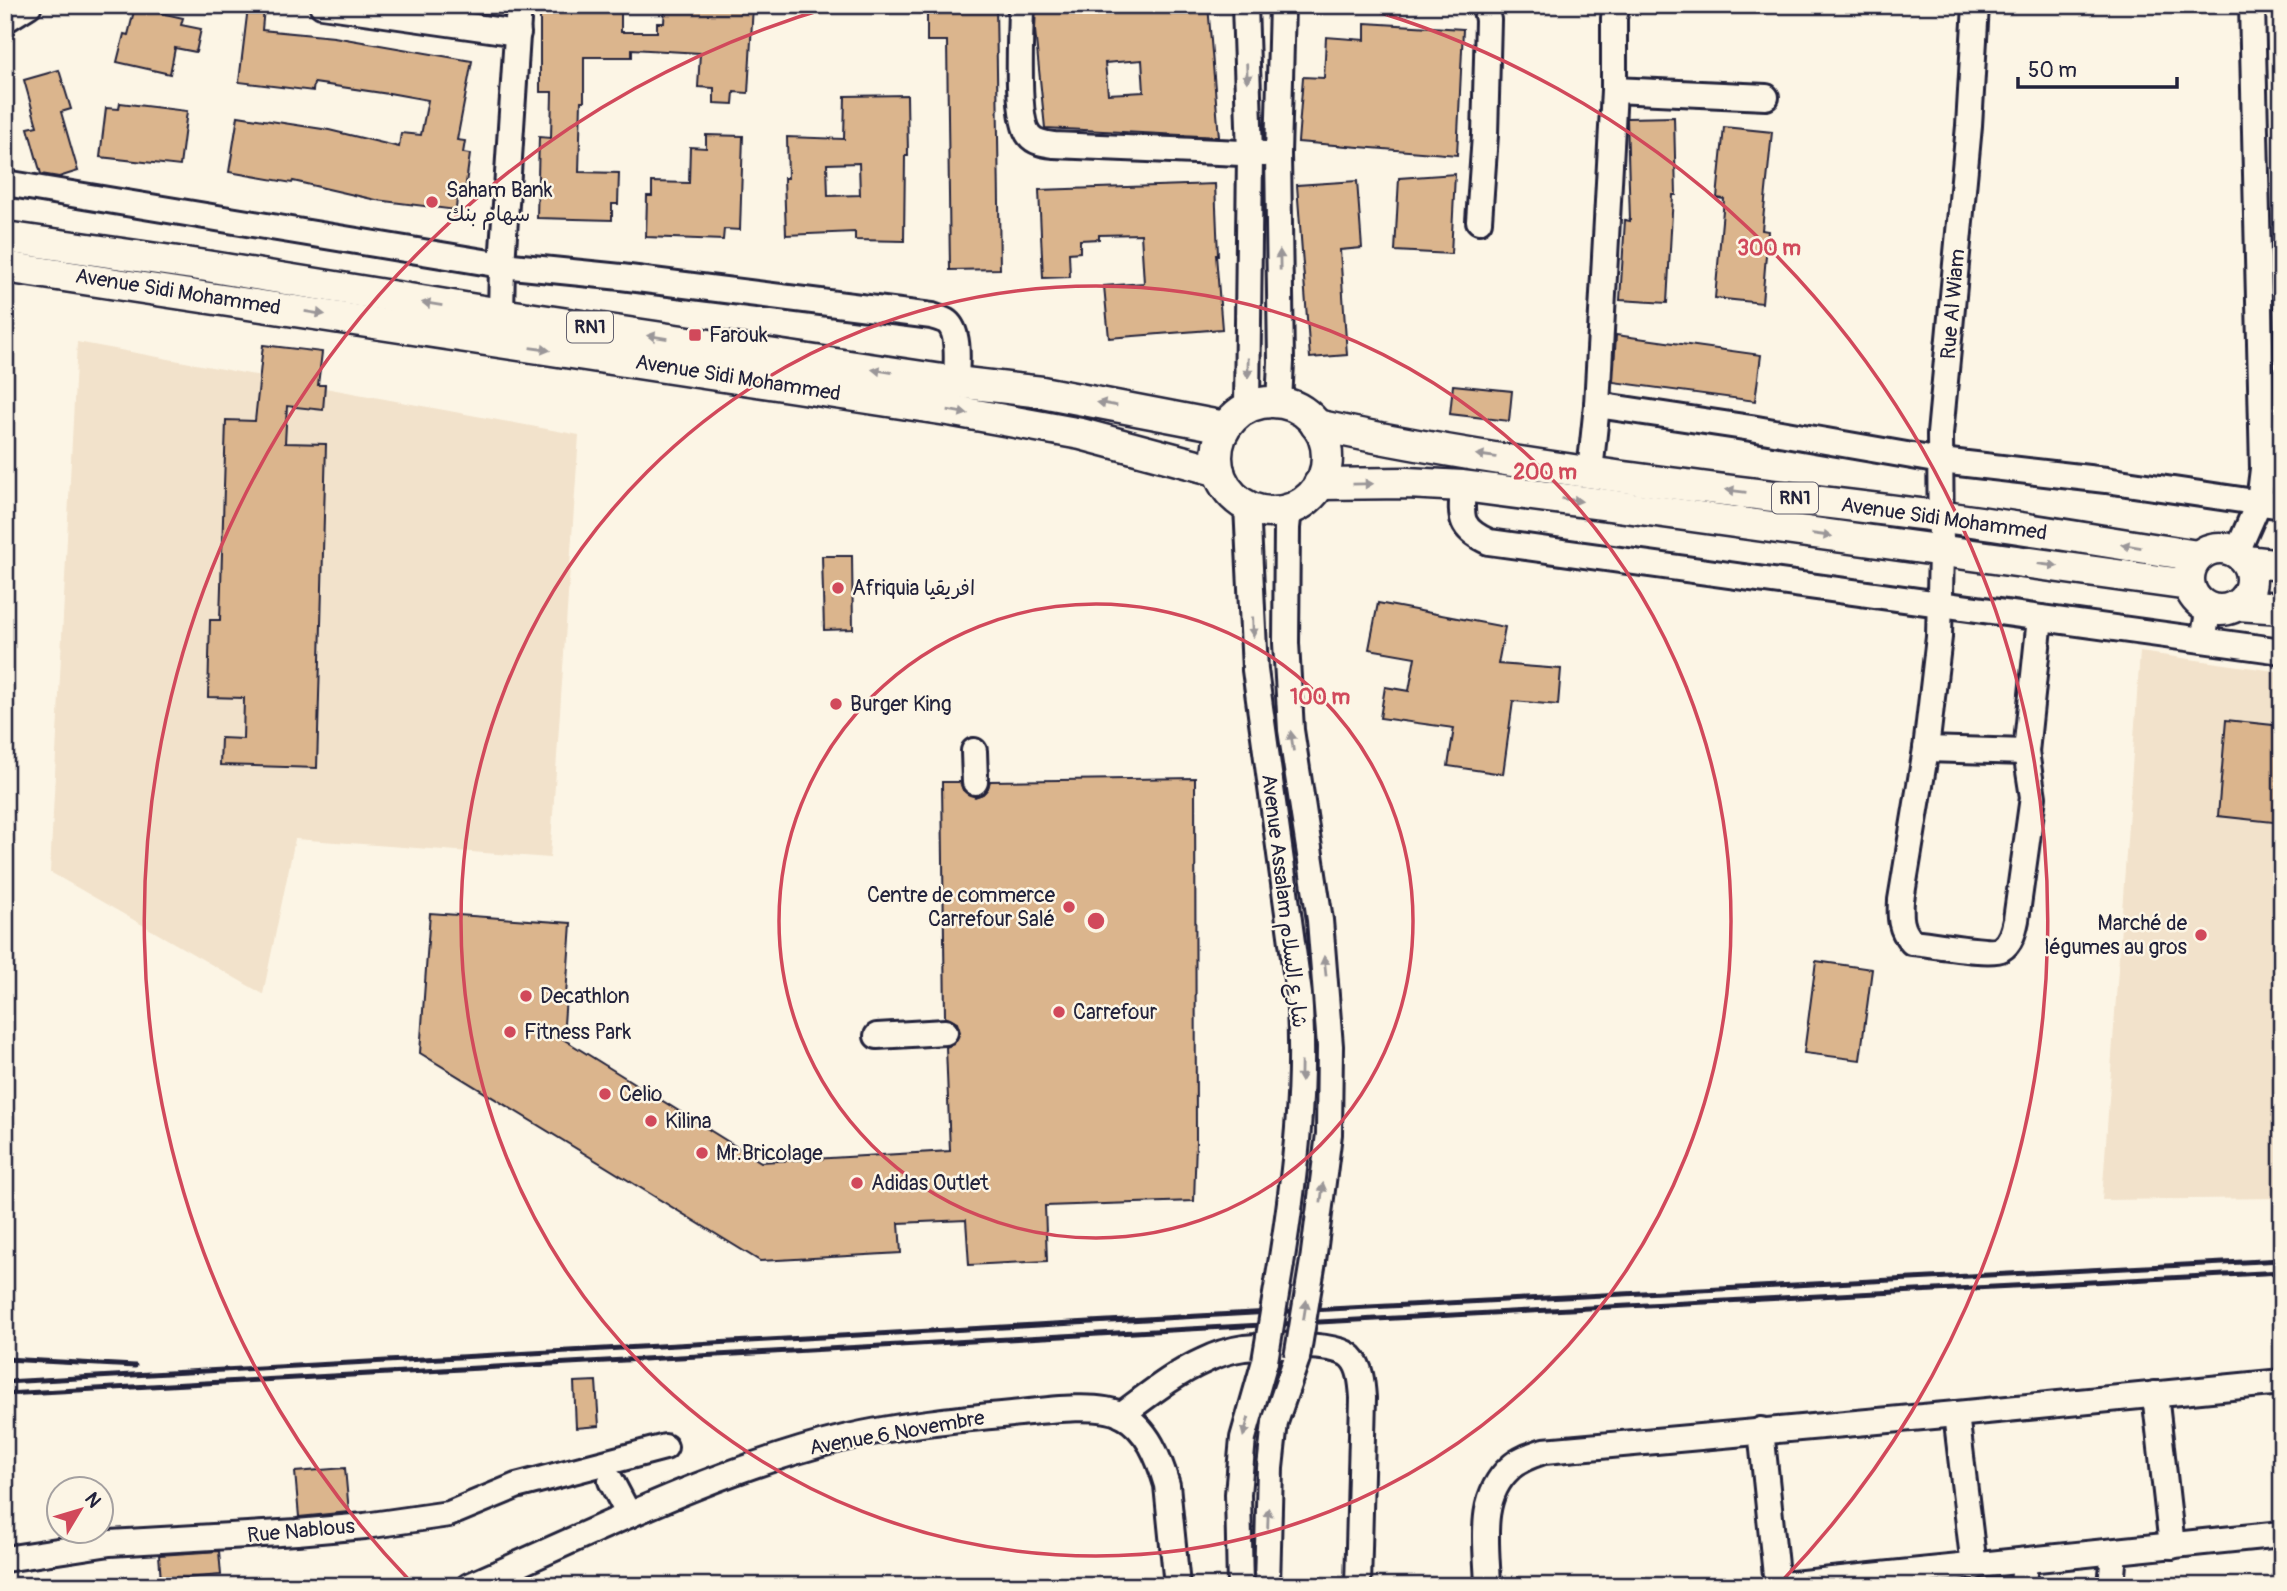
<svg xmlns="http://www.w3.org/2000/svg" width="2287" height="1591" font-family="Pangolin,'Playpen Sans Arabic',sans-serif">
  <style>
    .built { fill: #f2e2cb }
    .building { fill: #dbb58d; stroke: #22223b; stroke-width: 2; fill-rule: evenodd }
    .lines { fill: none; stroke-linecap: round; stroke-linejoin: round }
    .minor-casing { stroke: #22223b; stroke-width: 30 }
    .major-casing { stroke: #22223b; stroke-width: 35 }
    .minor { stroke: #fcf5e5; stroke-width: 24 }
    .major { stroke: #fcf5e5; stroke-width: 30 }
    .rail { stroke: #22223b; stroke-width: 5 }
    .minor-bridge-casing { stroke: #22223b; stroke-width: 30; stroke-linecap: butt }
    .minor-bridge { stroke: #fcf5e5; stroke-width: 24 }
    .oneway { fill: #9a9698 }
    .ring { fill: none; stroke: #d1495b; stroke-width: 3.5 }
    .poi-dot { fill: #d1495b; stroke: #fcf5e5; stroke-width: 2.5 }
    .labels { text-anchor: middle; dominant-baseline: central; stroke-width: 5; stroke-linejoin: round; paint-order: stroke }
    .shield { fill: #fcf5e5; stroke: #63616e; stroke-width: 2 }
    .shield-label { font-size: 19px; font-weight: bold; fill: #22223b }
    .poi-label { font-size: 21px; fill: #22223b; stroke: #fcf5e5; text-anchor: start }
    .street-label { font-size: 21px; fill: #22223b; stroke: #fcf5e5 }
    .centre { fill: #d1495b; stroke: #fcf5e5; stroke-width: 3.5 }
    .ring-label { font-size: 21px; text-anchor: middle; font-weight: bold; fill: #d1495b; stroke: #fcf5e5; stroke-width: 5; stroke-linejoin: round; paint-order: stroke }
  </style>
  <rect width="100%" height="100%" fill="#fcf5e5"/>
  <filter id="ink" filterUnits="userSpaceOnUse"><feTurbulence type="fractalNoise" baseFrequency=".0143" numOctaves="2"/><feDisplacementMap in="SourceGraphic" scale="14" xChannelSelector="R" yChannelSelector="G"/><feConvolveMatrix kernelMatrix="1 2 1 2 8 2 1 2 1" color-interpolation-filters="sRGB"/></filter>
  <g filter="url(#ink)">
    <g class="built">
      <path d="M77,342l502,93 -29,423 -255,-19 -32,155 -213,-122z"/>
      <path d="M2140,652l142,20v526l-180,2z"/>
    </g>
    <g class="building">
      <path d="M540,5h56v6h25v21h36v-9h7l1,-18h88l-5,88 -14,-1 -1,12 -19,-1v-15l-16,-1 2,-34 -68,-4v8h-48v44h-3l-2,71 40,1 -1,31h-6v16l-75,-2 2,-81 12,1 1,-46h-12z"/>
      <path d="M927,5h69l4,264 -50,1 -3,-229h-20z"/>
      <path d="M1036,5h172l11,132 -174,-9 -10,-98zM1142,60l2,32 -36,2 -3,-31z"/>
      <path d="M135,7l48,11 -2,7 20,4 -5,23 -21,-4 -5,26 -53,-12 7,-28 4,1z"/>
      <path d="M248,7l16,1 -2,22 72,7 138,24 -15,79 8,1 -2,12 7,1 -6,44 -7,-1 -1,13 -80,-10 -83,-19 -1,2 -63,-11 9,-56 91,14 70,17 2,-14 20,2 7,-35 -39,-7v1l-75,-11 -1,8 -74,-9z"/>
      <path d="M1365,23l98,6 -6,126 -159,-13 5,-65 21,1 2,-41 39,3z"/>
      <path d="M59,70l12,39 -10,3 17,59 -19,6 -18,-3 -13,-46 9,-2 -13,-46z"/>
      <path d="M907,95l1,61h-3l-1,85 -49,-1v-8l-69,3 -2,-57h4l-1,-41 57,2 1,-43zM859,163l1,32 -32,1 -1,-32z"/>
      <path d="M120,103l67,8 -7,55 -80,-9 6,-49 13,1z"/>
      <path d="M1674,117l2,78h-3l-6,108 -47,-3 5,-80 5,1 -3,-103z"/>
      <path d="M1724,127l48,5 -10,98 6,1 -6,72 -47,-5 9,-99 -7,-1z"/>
      <path d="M706,135l37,1 -3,94 -16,-1 -1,11 -77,-3 1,-41h5v-14l37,1 1,-36 16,1z"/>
      <path d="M1455,174l-4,80 -56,-3 4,-73z"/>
      <path d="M1357,181l5,67 -22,2 7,105 -37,3 -13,-173z"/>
      <path d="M1215,184l3,71h-2l6,74 -113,9 -5,-52 40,-3 -3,-49 -42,1v4l-19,1v12l-11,1 1,24 -27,1 -4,-88z"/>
      <path d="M1616,335l145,20 -6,46 -142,-19z"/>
      <path d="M263,345l59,7 -4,33h7l-2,25 -36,-4 -2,37 41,1 -9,324 -97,-3 1,-27 22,1 1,-41 -36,-1 2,-77h10l6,-200 29,1z"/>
      <path d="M1453,385l59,6 -3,30 -59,-7z"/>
      <path d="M822,556h30l1,73 -29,1z"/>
      <path d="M1378,603l127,24 -7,37 63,5 -3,36 -45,-4 -10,73 -55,-8 6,-38 -74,-10 5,-31 24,4 6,-34 -46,-8z"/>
      <path d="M2226,720l56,6v97l-64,-7z"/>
      <path d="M1195,778l1,364 -2,59 -149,5 2,55 -78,4 -3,-45 -67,3 2,30 -141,8 -340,-208 10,-140 141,10 -8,116 198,123 189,-11 -4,-104 8,-3 6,-12 -3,-9 -12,-6 -3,-235h18l3,8 12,7 8,-3 5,-6 2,-7z"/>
      <path d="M1816,961l56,8 -12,91 -56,-7z"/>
      <path d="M596,1381l3,45 -23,2 -2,-46z"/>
      <path d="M345,1468l4,44 -50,5 -4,-45z"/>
      <path d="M219,1551l2,24 -60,5 -2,-25z"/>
    </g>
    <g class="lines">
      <defs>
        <g id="minor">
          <path d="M322,5l196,28"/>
          <path d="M1021,5c0,26 -6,113 8,130 6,8 17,9 25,10l211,9"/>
          <path d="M1245,5l5,149 -3,253"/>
          <path d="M1976,5l-7,121 -29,308 1,117 -2,86 -13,112 -25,151c-1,17 -1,29 11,42 15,1 79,13 89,7 10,-6 13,-19 15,-29l17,-123 -7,-45 14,-134"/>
          <path d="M5,20l24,-15"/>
          <path d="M1614,90l152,7"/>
          <path d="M5,183l497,82 119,12 311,39c5,2 11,3 15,6 14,11 9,45 9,60"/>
          <path d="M1479,221l6,-86 3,-115 -3,-15"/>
          <path d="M501,314l1,-49 17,-260"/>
          <path d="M1279,402l2,-40 -3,-208 4,-149"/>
          <path d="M1597,405l154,23 190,33 165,19 176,26"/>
          <path d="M1590,472l7,-67 17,-315v-72l3,-13"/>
          <path d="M1463,486c-2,31 -5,42 26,56l793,109"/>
          <path d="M1247,506l8,164 44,324c7,91 -4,181 -18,270"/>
          <path d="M1289,509l-2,19 -1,115 5,87 29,190 10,126 -1,88 -16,127"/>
          <path d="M2237,552l22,-50 4,-33 -11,-464"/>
          <path d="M2203,640l6,-32"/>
          <path d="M1926,749l100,3"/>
          <path d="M974,751l1,31"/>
          <path d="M877,1036l68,-4"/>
          <path d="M2155,1394l17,152"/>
          <path d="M1956,1414l18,153"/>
          <path d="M1121,1415c26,-19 53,-41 82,-54 12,-6 27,-11 41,-13 23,-2 91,-7 107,9 10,10 11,27 12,41l-5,188"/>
          <path d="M1761,1430l16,155"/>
          <path d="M611,1481l18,34"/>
          <path d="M5,1559l105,-16 187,-11 68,-6 84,-12 67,-28 149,-39"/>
          <path d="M469,1586c123,-53 245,-116 375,-148 55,-13 112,-19 168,-24 28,-3 86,-12 110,1 26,14 37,43 45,70l10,101"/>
          <path d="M1240,1586l-2,-92 5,-56 22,-77"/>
          <path d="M1267,1586l3,-118 5,-46 22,-64"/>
          <path d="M1488,1586c-1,-40 -11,-88 22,-118 9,-9 22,-13 34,-17l412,-37 326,-32"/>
          <path d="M1773,1586l509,-52"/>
          <path d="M2023,1586l2,-25"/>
          <path d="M2111,1586l3,-34"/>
        </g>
        <g id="major">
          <path d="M5,237l201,29 295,48 455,68 86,10 183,35"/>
          <path d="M5,267l949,144 127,23 138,37"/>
          <circle cx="1272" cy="457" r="55"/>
          <path d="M1316,425c204,44 413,65 620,91 87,11 175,27 262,40"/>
          <path d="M1319,484l88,-1 56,3 200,26 526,73"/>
          <circle cx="2220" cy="579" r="31"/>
          <path d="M2246,561l36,4"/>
          <path d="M2238,605l44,3"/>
        </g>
      </defs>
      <use href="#minor" class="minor-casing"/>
      <use href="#major" class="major-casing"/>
      <use href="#minor" class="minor"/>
      <use href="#major" class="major"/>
      <g class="rail">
        <path d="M5,1359l130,7"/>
        <path d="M5,1382l1286,-71 991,-51"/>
        <path d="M5,1394l1295,-71 982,-51"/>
      </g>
      <defs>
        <g id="minor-bridge">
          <path d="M1297,1358l16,-97"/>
          <path d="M1265,1361l16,-97"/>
        </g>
      </defs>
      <use href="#minor-bridge" class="minor-bridge-casing"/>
      <use href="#minor-bridge" class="minor-bridge"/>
    </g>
    <defs><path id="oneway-solid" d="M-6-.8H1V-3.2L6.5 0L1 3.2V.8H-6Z" transform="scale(1.75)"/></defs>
    <g class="oneway">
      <use href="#oneway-solid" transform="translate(1247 73) rotate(88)"/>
      <use href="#oneway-solid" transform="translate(1280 260) rotate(-91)"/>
      <use href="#oneway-solid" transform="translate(432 304) rotate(-171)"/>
      <use href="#oneway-solid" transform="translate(315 313) rotate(9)"/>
      <use href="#oneway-solid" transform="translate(657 337) rotate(-171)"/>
      <use href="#oneway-solid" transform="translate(540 349) rotate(8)"/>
      <use href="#oneway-solid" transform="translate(1248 368) rotate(91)"/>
      <use href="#oneway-solid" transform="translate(882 371) rotate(-171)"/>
      <use href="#oneway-solid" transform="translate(1107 404) rotate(-170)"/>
      <use href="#oneway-solid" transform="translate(958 412) rotate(10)"/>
      <use href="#oneway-solid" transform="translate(1486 456) rotate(-172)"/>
      <use href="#oneway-solid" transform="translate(1363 484) rotate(-1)"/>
      <use href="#oneway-solid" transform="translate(1736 491) rotate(-173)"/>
      <use href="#oneway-solid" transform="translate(1572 500) rotate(7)"/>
      <use href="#oneway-solid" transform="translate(1822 535) rotate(8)"/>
      <use href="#oneway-solid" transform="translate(2131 546) rotate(-171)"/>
      <use href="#oneway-solid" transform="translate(2048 565) rotate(8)"/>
      <use href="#oneway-solid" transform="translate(1253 627) rotate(88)"/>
      <use href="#oneway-solid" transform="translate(1292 741) rotate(-98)"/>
      <use href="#oneway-solid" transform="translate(1325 966) rotate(-96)"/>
      <use href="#oneway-solid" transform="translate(1301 1072) rotate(91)"/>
      <use href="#oneway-solid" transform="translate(1322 1193) rotate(-83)"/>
      <use href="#oneway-solid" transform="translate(1305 1310) rotate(-81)"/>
      <use href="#oneway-solid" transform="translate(1246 1427) rotate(106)"/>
      <use href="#oneway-solid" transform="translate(1268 1518) rotate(-88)"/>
    </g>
  </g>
  <g class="ring">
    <circle cx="1096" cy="921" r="317"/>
    <circle cx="1096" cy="921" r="635"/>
    <path d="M411 1582A952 952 0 0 1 834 6M1358 6A952 952 0 0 1 1781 1582"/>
  </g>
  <g class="poi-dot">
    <circle cx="432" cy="202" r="7"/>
    <rect x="688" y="328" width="14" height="14" rx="3.5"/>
    <circle cx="838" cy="588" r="7"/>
    <circle cx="836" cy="704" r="7"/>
    <circle cx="1069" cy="907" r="7"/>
    <circle cx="2201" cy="935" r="7"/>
    <circle cx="526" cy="996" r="7"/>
    <circle cx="1059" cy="1012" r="7"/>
    <circle cx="510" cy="1032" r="7"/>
    <circle cx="605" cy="1094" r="7"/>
    <circle cx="651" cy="1121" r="7"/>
    <circle cx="702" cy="1153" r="7"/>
    <circle cx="857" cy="1183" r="7"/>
  </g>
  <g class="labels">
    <g class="shield">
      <rect x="567" y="311.5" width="46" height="31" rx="5"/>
      <rect x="1772" y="482.5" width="46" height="31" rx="5"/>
    </g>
    <g class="shield-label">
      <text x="590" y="327">RN1</text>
      <text x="1795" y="498">RN1</text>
    </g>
    <g class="poi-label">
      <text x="446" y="190">Saham Bank<tspan x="446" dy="24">سهام بنك</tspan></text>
      <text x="709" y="335">Farouk</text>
      <text x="852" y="588">Afriquia افريقيا</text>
      <text x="850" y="704">Burger King</text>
      <text x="1055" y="895" text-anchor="end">Centre de commerce<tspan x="1055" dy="24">Carrefour Salé</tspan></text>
      <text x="2187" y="923" text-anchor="end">Marché de<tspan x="2187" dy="24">légumes au gros</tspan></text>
      <text x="540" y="996">Decathlon</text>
      <text x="1073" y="1012">Carrefour</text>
      <text x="524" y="1032">Fitness Park</text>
      <text x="619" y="1094">Celio</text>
      <text x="665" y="1121">Kilina</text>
      <text x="716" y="1153">Mr.Bricolage</text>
      <text x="871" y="1183">Adidas Outlet</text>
    </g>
    <g class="street-label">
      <text transform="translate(178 292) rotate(9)">Avenue Sidi Mohammed</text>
      <text transform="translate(1953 304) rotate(-85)">Rue Al Wiam</text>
      <text transform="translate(738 378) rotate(9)">Avenue Sidi Mohammed</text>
      <text transform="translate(1944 519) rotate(8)">Avenue Sidi Mohammed</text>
      <text transform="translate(1284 901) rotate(83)">Avenue Assalam شارع السلام</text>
      <text transform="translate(897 1433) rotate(-10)">Avenue 6 Novembre</text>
      <text transform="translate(301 1531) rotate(-5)">Rue Nablous</text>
    </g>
  </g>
  <circle cx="1096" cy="921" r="10" class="centre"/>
  <g class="ring-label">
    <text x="1769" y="255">300 m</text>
    <text x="1545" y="479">200 m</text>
    <text x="1320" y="704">100 m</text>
  </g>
  <rect width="2287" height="1591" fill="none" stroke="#fcf5e5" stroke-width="28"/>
  <rect x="14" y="14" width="2259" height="1563" fill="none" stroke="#22223b" stroke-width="2.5" filter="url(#ink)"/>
  <g transform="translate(80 1510) rotate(52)"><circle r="33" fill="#fcf5e5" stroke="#a5a1a1" stroke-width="2"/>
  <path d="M0-5L12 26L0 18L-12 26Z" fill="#d1495b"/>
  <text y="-10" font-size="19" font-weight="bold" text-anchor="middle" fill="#22223b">N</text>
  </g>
  <path d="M2018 77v10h159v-10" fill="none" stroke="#22223b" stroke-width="3.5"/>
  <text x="2028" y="77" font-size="21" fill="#22223b" stroke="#fcf5e5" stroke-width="5" paint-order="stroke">50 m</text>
</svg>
